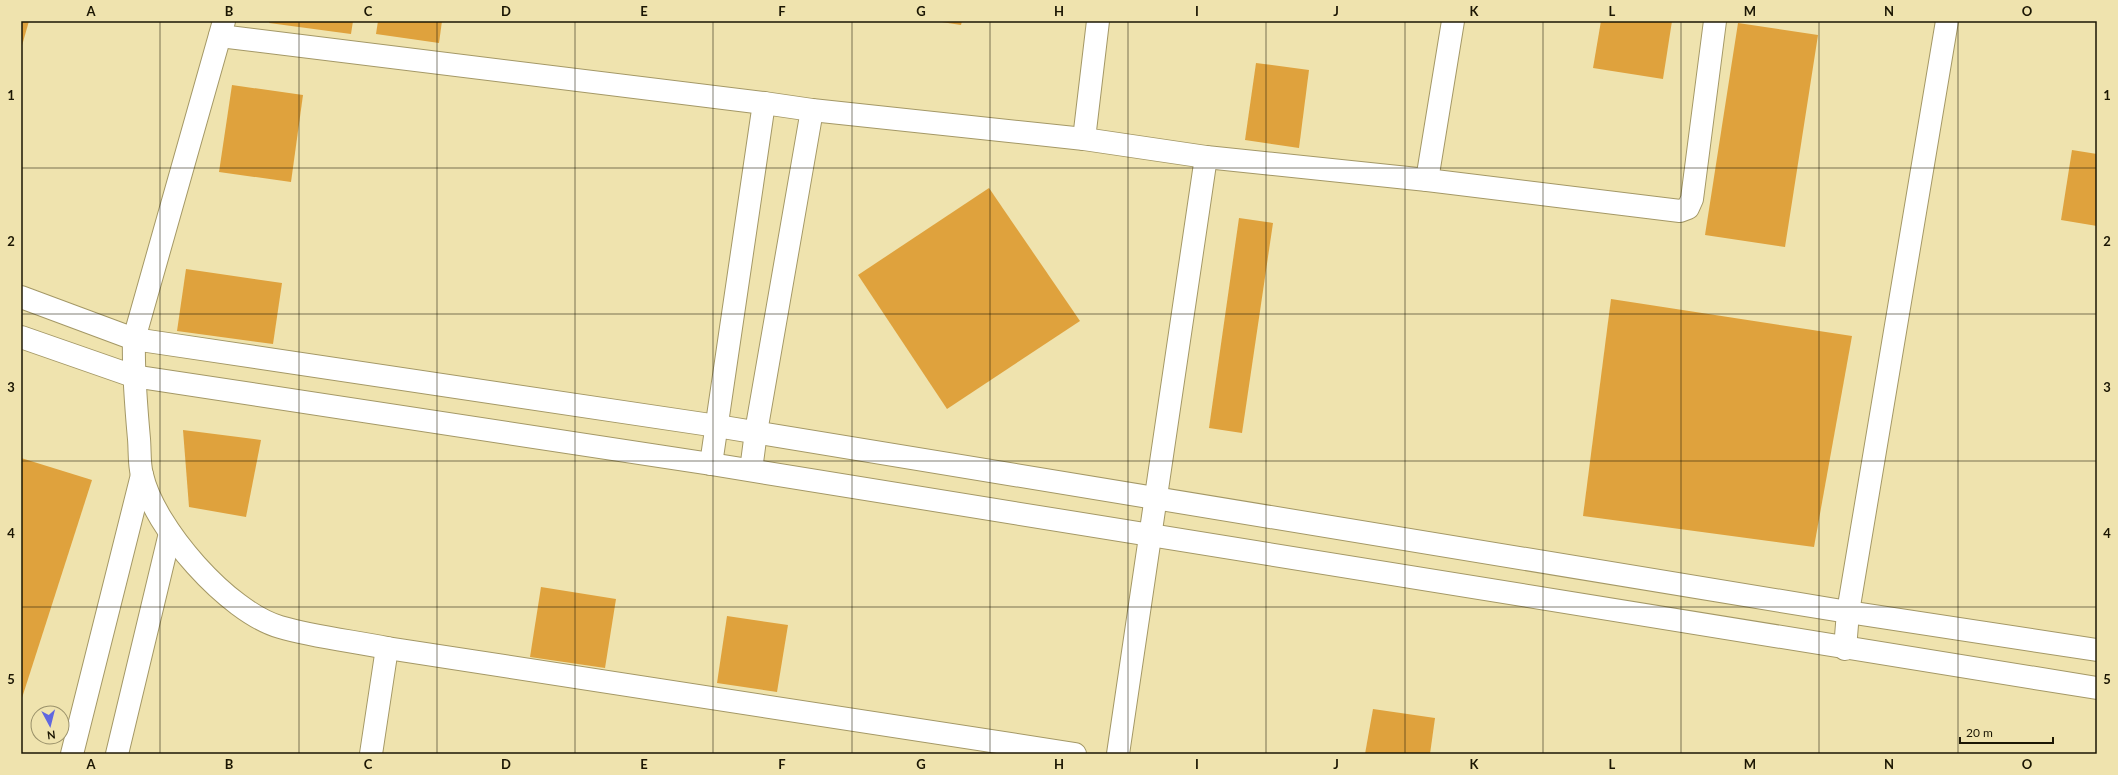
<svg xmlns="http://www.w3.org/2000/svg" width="2118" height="775" font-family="Lato,sans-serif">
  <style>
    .building { fill: #dfa23d }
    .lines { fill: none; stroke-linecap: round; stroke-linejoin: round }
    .minor-casing { stroke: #a49866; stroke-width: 24 }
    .minor { stroke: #fff; stroke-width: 22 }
    .grid { fill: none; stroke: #1b1603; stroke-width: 1; stroke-opacity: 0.55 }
    .neatline { fill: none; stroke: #1b1603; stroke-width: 1.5 }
    .grid-label { font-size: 13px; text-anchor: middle; font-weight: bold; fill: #1b1603 }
  </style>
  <rect width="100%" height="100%" fill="#efe3ae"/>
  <g class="building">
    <path d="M21,21h8l-8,28z"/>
    <path d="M270,21h83l-2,13 -82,-11z"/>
    <path d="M378,21h64l-3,22 -63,-9z"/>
    <path d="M935,21h27l-1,4z"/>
    <path d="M1601,21h71l-9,58 -70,-11z"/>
    <path d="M1738,23l80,12 -33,212 -80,-12z"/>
    <path d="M1256,63l53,7 -10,78 -54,-8z"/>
    <path d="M232,85l71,10 -12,87 -72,-10z"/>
    <path d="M2072,150l25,4v72l-36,-6z"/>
    <path d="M989,188l91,133 -133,88 -89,-134z"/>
    <path d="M1239,218l34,5 -31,210 -33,-5z"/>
    <path d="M186,269l96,14 -9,61 -96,-13z"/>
    <path d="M1611,299l241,37 -38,211 -231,-31z"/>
    <path d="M183,430l78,10 -15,77 -57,-10z"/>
    <path d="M21,458l71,22 -71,221z"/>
    <path d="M541,587l75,12 -11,69 -75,-11z"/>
    <path d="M727,616l61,9 -11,67 -60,-9z"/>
    <path d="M1373,709l62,9 -5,36h-65z"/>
  </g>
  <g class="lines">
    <defs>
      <g id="minor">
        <path d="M224,21l-90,318c-1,34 2,67 5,100 1,12 0,25 3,36 12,53 86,137 138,152 34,10 72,14 107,21l688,106"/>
        <path d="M220,36l544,67 48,7 272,29 122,18 221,23 253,31 8,-3 4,-9 23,-178"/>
        <path d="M1084,139l14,-118"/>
        <path d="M1427,180l26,-159"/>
        <path d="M21,297l113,42 583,87 1131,186 249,38"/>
        <path d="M21,337l112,39 578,88 1386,224"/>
        <path d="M711,464l53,-361"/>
        <path d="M751,470l5,-38 56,-322"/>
        <path d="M1845,649l3,-37 99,-591"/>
        <path d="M72,754l70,-279"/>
        <path d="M117,754l53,-221"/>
        <path d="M371,754l16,-106"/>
        <path d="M1118,754l88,-597"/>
      </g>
    </defs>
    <use href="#minor" class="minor-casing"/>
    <use href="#minor" class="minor"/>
  </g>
  <path class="grid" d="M160,21v733M299,21v733M437,21v733M575,21v733M713,21v733M852,21v733M990,21v733M1128,21v733M1266,21v733M1405,21v733M1543,21v733M1681,21v733M1819,21v733M1958,21v733M21,168h2076M21,314h2076M21,461h2076M21,607h2076"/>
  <rect width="2118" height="775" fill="none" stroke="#efe3ae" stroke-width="44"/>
  <g transform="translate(50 725) rotate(173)"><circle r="19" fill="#efe3ae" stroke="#9a916a"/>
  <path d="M0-3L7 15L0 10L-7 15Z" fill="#6067df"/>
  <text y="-6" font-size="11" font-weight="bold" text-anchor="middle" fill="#1b1603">N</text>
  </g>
  <path d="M1960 737v6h93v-6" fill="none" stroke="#1b1603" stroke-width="2"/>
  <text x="1966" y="737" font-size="12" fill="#1b1603" stroke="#efe3ae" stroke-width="3" paint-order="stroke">20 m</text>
  <rect x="22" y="22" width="2074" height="731" class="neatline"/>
  <g class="grid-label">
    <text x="91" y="16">A</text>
    <text x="229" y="16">B</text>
    <text x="368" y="16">C</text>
    <text x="506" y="16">D</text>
    <text x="644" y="16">E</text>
    <text x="782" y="16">F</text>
    <text x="921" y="16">G</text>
    <text x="1059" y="16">H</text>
    <text x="1197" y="16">I</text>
    <text x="1336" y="16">J</text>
    <text x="1474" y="16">K</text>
    <text x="1612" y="16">L</text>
    <text x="1750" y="16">M</text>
    <text x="1889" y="16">N</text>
    <text x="2027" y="16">O</text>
    <text x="11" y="100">1</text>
    <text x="2107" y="100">1</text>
    <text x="11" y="246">2</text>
    <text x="2107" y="246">2</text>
    <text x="11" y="392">3</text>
    <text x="2107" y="392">3</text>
    <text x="11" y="538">4</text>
    <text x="2107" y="538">4</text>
    <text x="11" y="684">5</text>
    <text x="2107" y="684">5</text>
    <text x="91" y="769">A</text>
    <text x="229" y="769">B</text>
    <text x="368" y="769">C</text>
    <text x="506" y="769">D</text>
    <text x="644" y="769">E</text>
    <text x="782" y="769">F</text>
    <text x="921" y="769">G</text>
    <text x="1059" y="769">H</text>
    <text x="1197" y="769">I</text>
    <text x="1336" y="769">J</text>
    <text x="1474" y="769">K</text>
    <text x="1612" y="769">L</text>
    <text x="1750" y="769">M</text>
    <text x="1889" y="769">N</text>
    <text x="2027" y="769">O</text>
  </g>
</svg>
